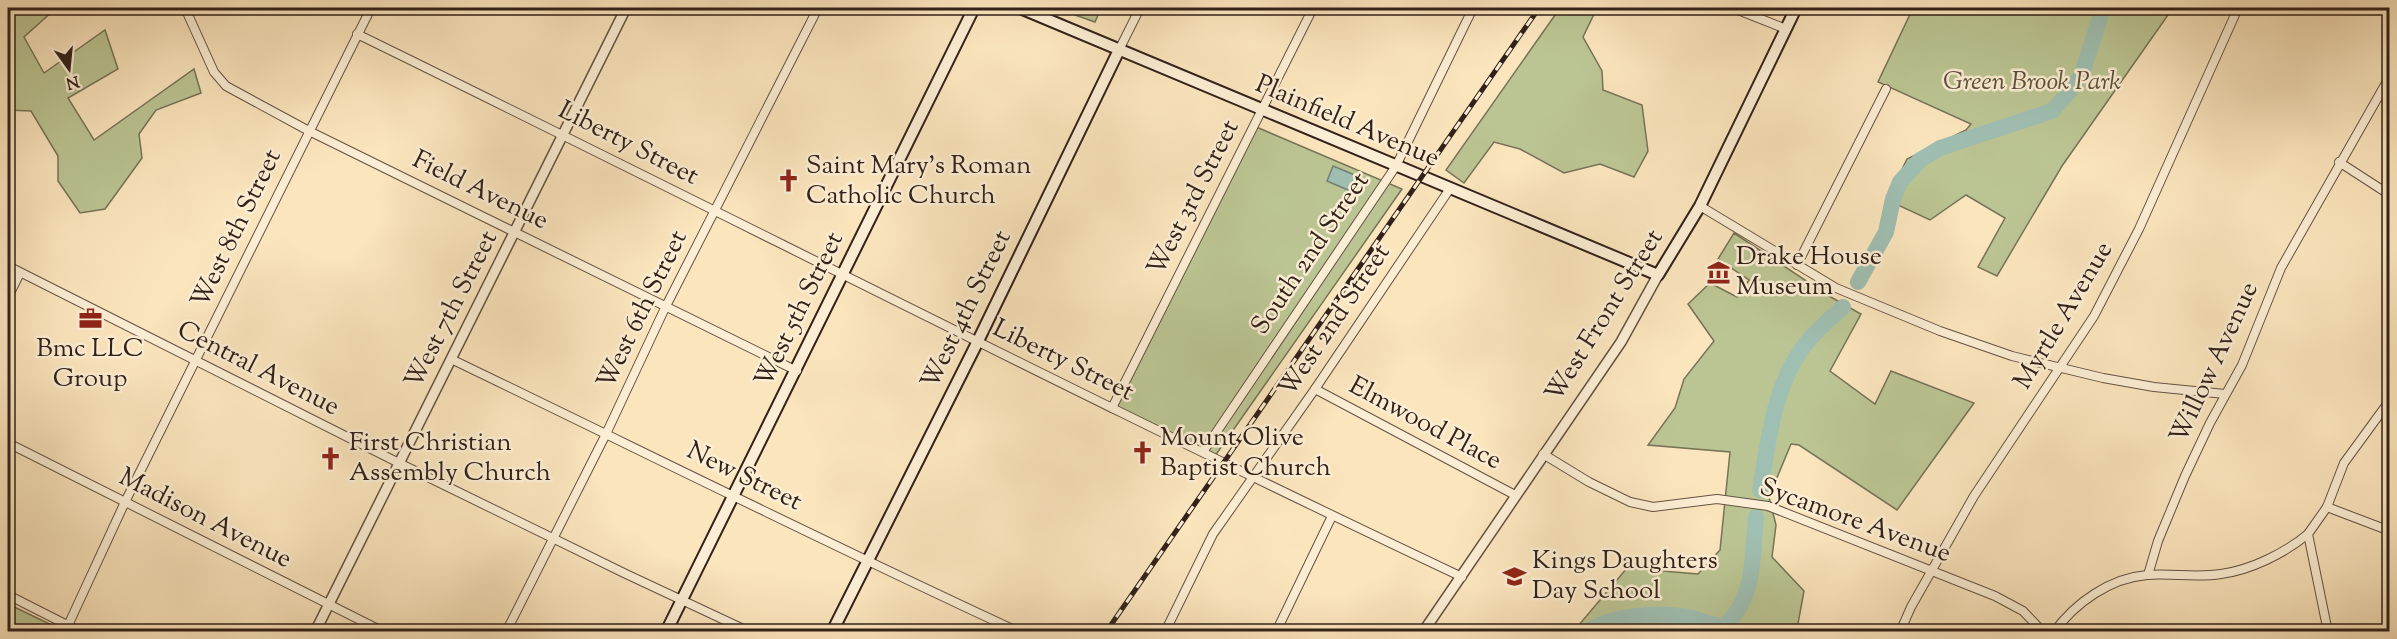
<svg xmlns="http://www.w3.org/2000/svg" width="2397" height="639" font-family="'Sorts Mill Goudy',serif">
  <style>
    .green { fill: #bbc593; stroke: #767356; stroke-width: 1.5 }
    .water { fill: #9fbfb2; stroke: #738075; stroke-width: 1.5 }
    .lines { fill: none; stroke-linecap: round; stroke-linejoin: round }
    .river { stroke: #9fbfb2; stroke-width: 16 }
    .minor-casing { stroke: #645243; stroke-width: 10 }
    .tertiary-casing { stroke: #645243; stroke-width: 12 }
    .secondary-casing { stroke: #32211a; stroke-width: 14 }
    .minor { stroke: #fceed4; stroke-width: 8 }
    .tertiary { stroke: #fceed4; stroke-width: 9 }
    .secondary { stroke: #fceed4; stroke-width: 10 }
    .rail-casing { stroke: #32211a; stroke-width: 5 }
    .rail { stroke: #fceed4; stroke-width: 3; stroke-dasharray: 9; stroke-linecap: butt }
    .labels { text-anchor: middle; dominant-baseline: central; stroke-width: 5; stroke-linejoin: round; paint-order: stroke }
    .park-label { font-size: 26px; font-style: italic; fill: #5b523e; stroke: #fceed4 }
    .street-label { font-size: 26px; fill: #32211a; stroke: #fceed4 }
    .poi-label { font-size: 26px; fill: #32211a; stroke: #fceed4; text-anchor: start }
  </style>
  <rect width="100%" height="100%" fill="#fbe5bd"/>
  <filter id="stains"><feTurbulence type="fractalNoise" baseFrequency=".00333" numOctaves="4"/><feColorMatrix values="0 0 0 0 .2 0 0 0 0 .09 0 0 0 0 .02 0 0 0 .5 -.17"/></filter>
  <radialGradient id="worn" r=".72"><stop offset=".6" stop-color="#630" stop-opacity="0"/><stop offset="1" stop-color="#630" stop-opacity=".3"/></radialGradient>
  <g class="green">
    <path d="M8,8h44l2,2 -30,27 20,36 61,-43 13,39 -50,29 26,42 100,-71 7,24 -45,17 -17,24 3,24 -37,51 -25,4 -22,-32v-25l-27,-45 -23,-1v-66l6,-21z"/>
    <path d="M1055,8h46l-6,14z"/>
    <path d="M1560,8h37l-14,29 19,34 1,19 39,15 6,46 -14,26 -34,-13 -36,9 -44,-24 -26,-7 -30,41 -18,-13z"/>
    <path d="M1913,8h256l-1,7 -106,151 -65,110 -19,-9 27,-49 -39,-23 -36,25 -43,-20 20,-41 59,-29 5,-6 -93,-42z"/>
    <path d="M1254,126l148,63 -187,267 -99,-49z"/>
    <path d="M1734,233l95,63 32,18 -31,57 45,33 16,-33 83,32 -77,107 -98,-65 -8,-1 -22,53 7,28 -4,32 32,34 -7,38 4,2 -228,1 54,-64 71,6 22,-24 10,-98 -82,-7 27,-37 9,-29 30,-38 -26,-37 22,-21 27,14 12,-17 -31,-21z"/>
    <path d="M8,604l50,24 -2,3h-48z"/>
  </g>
  <path class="water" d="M1333,166l29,12 -7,15 -28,-12z"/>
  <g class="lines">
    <g class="river">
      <path d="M1858,282l28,-50 7,-33 7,-17 20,-22 20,-12 112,-37 18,-20 12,-17 21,-66"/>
      <path d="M1760,490c9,-50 13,-106 47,-148 10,-12 24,-24 36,-35"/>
      <path d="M1587,632c24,-17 71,-20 100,-15 13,2 22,8 36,9 33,-25 29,-72 33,-109"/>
    </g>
    <defs>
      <g id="minor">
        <path d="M185,8l29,64 12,14 83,45 488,240"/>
        <path d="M1733,8l53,21"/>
        <path d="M357,34c369,180 734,368 1105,543"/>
        <path d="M1119,50l21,-42"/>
        <path d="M2339,162l51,33"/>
        <path d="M1700,206l136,82 104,43 72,25 91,22 51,9 71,7"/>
        <path d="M1797,265l89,-176"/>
        <path d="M8,266l391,197 227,111 124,58"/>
        <path d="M8,297l12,-24"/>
        <path d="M451,359c189,91 377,185 568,273"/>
        <path d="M1315,389l200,106"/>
        <path d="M1112,408l201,-400"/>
        <path d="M8,443l376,189"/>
        <path d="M1203,452l193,-286 77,-158"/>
        <path d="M1543,454l46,28 41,20 23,5 64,-8 51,7 227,90 28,15 20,21"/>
        <path d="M2327,507l63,24"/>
        <path d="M2148,575l10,-34 27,-65 25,-53 32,-58 39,-97 109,-192"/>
        <path d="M8,595l73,37"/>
        <path d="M65,632l60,-130 246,-494"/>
        <path d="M506,632l100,-198 59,-126 153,-300"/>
        <path d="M1165,632l48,-98 102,-145 134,-199"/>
        <path d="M1276,632l56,-116"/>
        <path d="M1900,632l11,-25 63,-111 120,-180 45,-87 99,-221"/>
        <path d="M2054,632c21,-29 56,-54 93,-57 24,-2 49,3 74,-1 30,-4 64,-21 87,-40"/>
        <path d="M2328,632l-20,-98 19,-27 17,-44 46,-63"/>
      </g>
      <g id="tertiary">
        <path d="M315,632l311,-624"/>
        <path d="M1423,632l198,-290 37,-67"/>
      </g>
      <g id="secondary">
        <path d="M1020,8l638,267 42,-69 96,-198"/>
        <path d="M666,632l308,-624"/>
        <path d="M832,632l145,-289 142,-293"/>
      </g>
    </defs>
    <use href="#minor" class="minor-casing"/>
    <use href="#tertiary" class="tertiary-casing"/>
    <use href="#secondary" class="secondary-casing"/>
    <use href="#minor" class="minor"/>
    <use href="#tertiary" class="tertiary"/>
    <use href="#secondary" class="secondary"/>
    <defs>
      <path id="rail" d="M1106,632l433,-624"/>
    </defs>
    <use href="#rail" class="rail-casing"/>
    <use href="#rail" class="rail"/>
  </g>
  <defs>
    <symbol id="church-bare" viewBox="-9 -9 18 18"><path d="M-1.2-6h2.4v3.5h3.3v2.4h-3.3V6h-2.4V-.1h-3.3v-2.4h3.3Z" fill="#8f2418" stroke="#fceed4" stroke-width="2.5" paint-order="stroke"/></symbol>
    <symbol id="museum-bare" viewBox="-9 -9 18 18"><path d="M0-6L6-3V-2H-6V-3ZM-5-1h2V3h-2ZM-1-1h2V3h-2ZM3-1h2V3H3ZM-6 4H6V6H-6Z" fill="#8f2418" stroke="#fceed4" stroke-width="2.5" paint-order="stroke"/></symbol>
    <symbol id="office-bare" viewBox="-9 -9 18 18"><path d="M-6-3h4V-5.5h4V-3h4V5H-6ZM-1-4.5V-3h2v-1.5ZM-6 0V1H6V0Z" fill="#8f2418" stroke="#fceed4" stroke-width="2.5" paint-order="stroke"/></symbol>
    <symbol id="school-bare" viewBox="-9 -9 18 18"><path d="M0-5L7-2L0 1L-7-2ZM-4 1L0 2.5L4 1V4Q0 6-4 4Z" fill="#8f2418" stroke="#fceed4" stroke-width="2.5" paint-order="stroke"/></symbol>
  </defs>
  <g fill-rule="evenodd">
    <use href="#church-bare" x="772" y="164" width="33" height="33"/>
    <use href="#museum-bare" x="1702" y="256" width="33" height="33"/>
    <use href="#office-bare" x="74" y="302" width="33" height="33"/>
    <use href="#church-bare" x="1126" y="436" width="33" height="33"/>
    <use href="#church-bare" x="314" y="442" width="33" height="33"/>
    <use href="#school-bare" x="1498" y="560" width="33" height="33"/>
  </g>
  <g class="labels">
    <g class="park-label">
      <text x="2032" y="82">Green Brook Park</text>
    </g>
    <g class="street-label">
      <text transform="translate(1347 122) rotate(23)">Plainfield Avenue</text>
      <text transform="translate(628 144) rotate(27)">Liberty Street</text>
      <text transform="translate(480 191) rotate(26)">Field Avenue</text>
      <text transform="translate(1194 198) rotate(-63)">West 3rd Street</text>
      <text transform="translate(237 229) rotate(-64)">West 8th Street</text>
      <text transform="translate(1311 254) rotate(-56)">South 2nd Street</text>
      <text transform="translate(452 310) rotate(-63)">West 7th Street</text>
      <text transform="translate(643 310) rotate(-64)">West 6th Street</text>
      <text transform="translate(800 310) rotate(-64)">West 5th Street</text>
      <text transform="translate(967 310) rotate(-64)">West 4th Street</text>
      <text transform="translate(1605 316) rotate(-58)">West Front Street</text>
      <text transform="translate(2064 316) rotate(-59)">Myrtle Avenue</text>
      <text transform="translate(1335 321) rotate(-56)">West 2nd Street</text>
      <text transform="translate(1063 361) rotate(26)">Liberty Street</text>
      <text transform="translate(2215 363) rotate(-65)">Willow Avenue</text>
      <text transform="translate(258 369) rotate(27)">Central Avenue</text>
      <text transform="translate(1425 424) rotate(28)">Elmwood Place</text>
      <text transform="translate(744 477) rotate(26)">New Street</text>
      <text transform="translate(205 519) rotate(27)">Madison Avenue</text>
      <text transform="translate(1855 521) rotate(20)">Sycamore Avenue</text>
    </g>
    <g class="poi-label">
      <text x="806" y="166">Saint Mary's Roman<tspan x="806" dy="30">Catholic Church</tspan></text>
      <text x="1736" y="257">Drake House<tspan x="1736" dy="30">Museum</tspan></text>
      <text x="90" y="349" text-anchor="middle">Bmc LLC<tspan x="90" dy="30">Group</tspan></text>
      <text x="1160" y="438">Mount Olive<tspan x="1160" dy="30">Baptist Church</tspan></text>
      <text x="349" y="443">First Christian<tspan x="349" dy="30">Assembly Church</tspan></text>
      <text x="1532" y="561">Kings Daughters<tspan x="1532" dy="30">Day School</tspan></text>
    </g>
  </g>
  <rect width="2397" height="639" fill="none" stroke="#fbe5bd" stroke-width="30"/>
  <rect x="9" y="9" width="2379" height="621" fill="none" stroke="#32211a" stroke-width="3"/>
  <rect x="15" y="15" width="2367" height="609" fill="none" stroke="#32211a" stroke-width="1.5"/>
  <g transform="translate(69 69) rotate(165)" stroke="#fceed4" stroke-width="4.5" paint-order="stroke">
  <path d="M0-4.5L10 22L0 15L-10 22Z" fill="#32211a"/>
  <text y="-9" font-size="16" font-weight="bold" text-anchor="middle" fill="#32211a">N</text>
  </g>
  <rect width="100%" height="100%" filter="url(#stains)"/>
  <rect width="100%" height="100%" fill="url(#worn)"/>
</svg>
